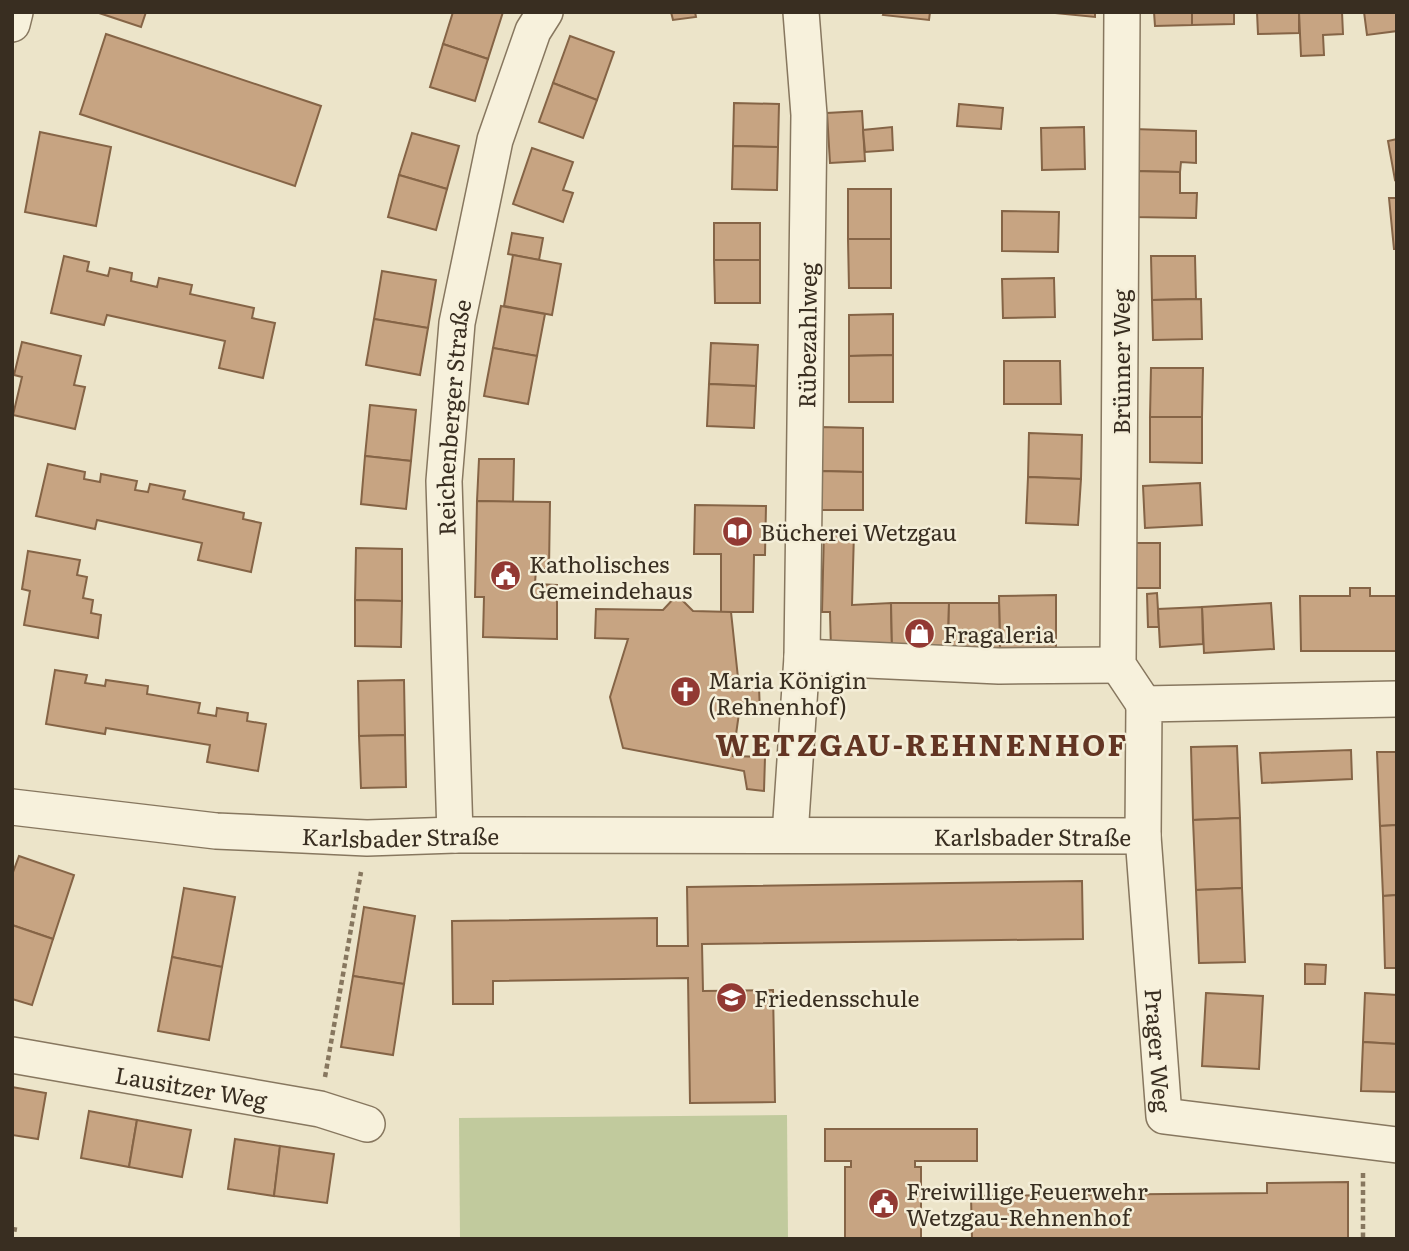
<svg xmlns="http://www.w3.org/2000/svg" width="1409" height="1251" font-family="Literata,serif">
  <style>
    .green { fill: #c1ca9d }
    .building { fill: #c7a482; stroke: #856446; stroke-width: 2 }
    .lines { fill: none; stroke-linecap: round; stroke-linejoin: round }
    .minor-casing { stroke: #87775f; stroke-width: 38 }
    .path { stroke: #87775f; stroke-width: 4.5; stroke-dasharray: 5 3.5; stroke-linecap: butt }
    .minor { stroke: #f7f1dc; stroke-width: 35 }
    .labels { text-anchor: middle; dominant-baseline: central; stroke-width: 5; stroke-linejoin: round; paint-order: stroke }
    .street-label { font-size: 23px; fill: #392e21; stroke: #f4eed8 }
    .poi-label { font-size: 23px; fill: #392e21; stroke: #f4eed8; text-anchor: start }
    .district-label { font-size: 30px; font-weight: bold; letter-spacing: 2px; fill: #633523; stroke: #f4eed8 }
  </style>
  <rect width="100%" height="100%" fill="#ece4c9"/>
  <path class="green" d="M787,1115l1,124h-328l-1,-121z"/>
  <g class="building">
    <path d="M96,12h50l-5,15z"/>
    <path d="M453,12h50l-15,47 -45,-15z"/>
    <path d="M671,12h24l1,5 -23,3z"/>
    <path d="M884,12h46l-1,8 -46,-5z"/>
    <path d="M1045,12h50v5z"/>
    <path d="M1154,12h38v13l-37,1z"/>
    <path d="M1192,12h42v12l-42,1z"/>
    <path d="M1257,12h42v21l-41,1z"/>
    <path d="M1299,12h43l1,22 -20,1 1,20 -23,1z"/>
    <path d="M1364,12h33v19l-30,4z"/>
    <path d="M106,34l215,72 -26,80 -215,-72z"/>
    <path d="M570,36l44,16 -17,48 -44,-17z"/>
    <path d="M443,44l45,15 -13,42 -45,-14z"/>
    <path d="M553,83l44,17 -14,38 -44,-16z"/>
    <path d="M734,103l45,1 -1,43 -45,-1z"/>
    <path d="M959,104l44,4 -2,21 -44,-3z"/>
    <path d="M862,111l3,50 -35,2 -3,-50z"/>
    <path d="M892,127l1,23 -28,2 -2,-22z"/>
    <path d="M1084,127l1,42 -43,1 -1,-42z"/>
    <path d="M1133,129l63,2v32l-15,-1 -1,10 -48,-1z"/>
    <path d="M40,132l71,15 -15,79 -71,-14z"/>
    <path d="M412,133l47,13 -12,43 -48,-14z"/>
    <path d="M1397,139v40l-2,1 -7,-39z"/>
    <path d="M733,146l45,1 -1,43 -45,-1z"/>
    <path d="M532,148l41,14 -10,28 10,3 -10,29 -50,-18z"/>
    <path d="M1132,171l48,1v21h17l-1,25 -65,-1z"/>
    <path d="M399,175l48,14 -11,41 -48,-13z"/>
    <rect x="848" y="189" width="43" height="50"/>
    <path d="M1389,198h8v51h-3z"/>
    <path d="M1002,211l57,1 -1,40 -56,-1z"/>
    <rect x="714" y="223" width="46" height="37"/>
    <path d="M512,233l31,5 -4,22 -31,-6z"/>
    <path d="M848,239h43v49h-42z"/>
    <path d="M513,255l48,9 -9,51 -48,-9z"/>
    <path d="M64,256l25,6 -2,9 21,5 2,-8 22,5 -1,8 26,6 2,-9 33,7 -2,9 64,14 -2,10 23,5 -12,55 -44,-10 6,-27 -118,-26 -3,10 -53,-12z"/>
    <path d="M1151,256h44l1,43 -44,1z"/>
    <path d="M714,260h46v43h-45z"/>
    <path d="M382,271l54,9 -8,48 -54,-9z"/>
    <path d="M1054,278l1,39 -52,1 -1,-39z"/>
    <path d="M1201,299l1,40 -49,1 -1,-40z"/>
    <path d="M501,306l44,8 -8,42 -44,-8z"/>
    <path d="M893,314v41l-44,1v-41z"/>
    <path d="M374,319l54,9 -8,47 -54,-10z"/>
    <path d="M22,342l59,14 -7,29 11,2 -10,42 -62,-14 9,-38 -8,-2z"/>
    <path d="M711,343l47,2 -2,41 -47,-2z"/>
    <path d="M493,348l44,8 -9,48 -44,-8z"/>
    <path d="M893,355v47h-44v-46z"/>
    <path d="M1004,361h56l1,43h-57z"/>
    <path d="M1151,368h52l-1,49h-52z"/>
    <path d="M709,384l47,2 -2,42 -47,-2z"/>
    <path d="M370,405l46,5 -5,51 -46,-5z"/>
    <path d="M1150,417h52v46l-52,-1z"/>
    <path d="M820,427l43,1v44l-43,-1z"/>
    <path d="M1029,433l53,2 -1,44 -53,-2z"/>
    <path d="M365,456l46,5 -5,48 -45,-5z"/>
    <path d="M479,459h35l-1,43 -36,-1z"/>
    <path d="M48,464l37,8 -1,7 16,3 1,-8 36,7 -2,9 13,2 2,-8 35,7 -2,8 61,14 -1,6 18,4 -10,49 -53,-12 4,-17 -105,-23 -2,9 -59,-13z"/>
    <path d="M820,471l43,1v38h-43z"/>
    <path d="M1028,477l53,2 -3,46 -52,-2z"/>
    <path d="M1200,483l2,42 -57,3 -2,-42z"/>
    <path d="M477,501l73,1 -1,67h-13l-1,15 22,1v54l-74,-2 1,-40h-9z"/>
    <path d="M695,505l71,1 -1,49h-11l-1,57h-32v-58h-27z"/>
    <path d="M824,531l30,1 -2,73 39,-2 1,45 -61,2 -1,-38h-8z"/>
    <rect x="1129" y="543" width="31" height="45"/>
    <path d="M356,548l46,1v52l-47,-1z"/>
    <path d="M28,551l52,9 -3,15 10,2 -4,21 10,2 -2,13 10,2 -3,23 -74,-13 6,-34 -8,-2z"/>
    <path d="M1350,588h20v8h27v55h-96l-1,-55h50z"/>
    <path d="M1157,593l2,34h-11l-1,-33z"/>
    <path d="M677,595l16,16 38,1 8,75h20l1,26h-21l-6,43 32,1 -1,34 -17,-2 -3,-18 -121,-23 -13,-51 18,-58 -33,-1 1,-29 67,1z"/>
    <path d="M1056,595v53h-56l-1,-52z"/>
    <path d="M355,600l47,1 -1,46 -46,-1z"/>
    <path d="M891,603h58l-1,45h-56z"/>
    <path d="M949,603h50l1,45h-52z"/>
    <path d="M1271,603l3,46 -70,4 -2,-46z"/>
    <path d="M1202,607l1,37 -43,3 -2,-38z"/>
    <path d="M55,670l32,5 -2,8 20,3 1,-6 42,6 -1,8 53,9 -2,10 18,3 1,-8 31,5 -1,8 19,3 -8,47 -51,-9 3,-17 -104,-17 -1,6 -59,-10z"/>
    <path d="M404,680l1,55 -46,1 -1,-55z"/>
    <path d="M405,735l1,52 -45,1 -2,-52z"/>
    <path d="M1237,746l3,72 -47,2 -2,-73z"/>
    <path d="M1351,750l1,29 -90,4 -2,-30z"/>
    <path d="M1377,752h20v73l-17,1z"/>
    <path d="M1240,818l2,70 -46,2 -3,-70z"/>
    <path d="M1397,825v70l-14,1 -3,-70z"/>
    <path d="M19,856l55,19 -21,64 -41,-14v-50z"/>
    <path d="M1082,881l1,58 -381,5 1,47 70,-1 2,112 -85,1 -2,-125 -195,3v23h-40l-1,-83 205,-3v28h31l-1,-59z"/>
    <path d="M184,888l51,9 -13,70 -50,-10z"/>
    <path d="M1242,888l3,74 -46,1 -3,-73z"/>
    <path d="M1397,895v73h-12l-2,-72z"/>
    <path d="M364,907l51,9 -11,68 -51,-8z"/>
    <path d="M12,925l41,14 -21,66 -20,-6z"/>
    <path d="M172,957l50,10 -13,73 -51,-9z"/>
    <path d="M1305,964l21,1 -1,19h-20z"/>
    <path d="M353,976l51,8 -11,71 -52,-8z"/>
    <path d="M1206,993l57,3 -4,73 -57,-3z"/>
    <path d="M1365,993l32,2v49l-34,-2z"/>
    <path d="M1363,1042l34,2v48l-36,-1z"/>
    <path d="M12,1087l34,6 -8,46 -26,-4z"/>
    <path d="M89,1111l48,9 -8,47 -48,-9z"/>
    <path d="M137,1120l54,10 -9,47 -53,-10z"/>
    <path d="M825,1129h152v32h-62v6h6v72h-76v-72h6v-6h-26z"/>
    <path d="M235,1139l45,7 -6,50 -46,-7z"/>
    <path d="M280,1146l54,8 -7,49 -53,-7z"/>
    <path d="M1348,1182v57h-376l-1,-43 296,-3v-10z"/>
  </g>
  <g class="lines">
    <defs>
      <g id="minor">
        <path d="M1122,12l-4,653 26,39"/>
        <path d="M12,24l3,-12"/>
        <path d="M802,657l197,9 119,-1"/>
        <path id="s1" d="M1397,699l-253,5 -1,132 21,280 233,29"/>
        <path id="s2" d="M12,807l204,24 151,7 88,-3 688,1"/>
        <path id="s3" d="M455,835l-11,-354 13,-158 38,-183 38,-109 12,-19"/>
        <path id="s4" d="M790,835l12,-178 7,-542 -8,-103"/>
        <path id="s5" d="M12,1055l308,54 47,15"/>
      </g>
    </defs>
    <use href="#minor" class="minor-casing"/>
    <g class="path">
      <path d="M325,1077l36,-205"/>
      <path d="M1363,1173v66"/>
      <path d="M12,1229l6,1"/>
    </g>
    <use href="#minor" class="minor"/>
  </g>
  <defs>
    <symbol id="library-disc" viewBox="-11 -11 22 22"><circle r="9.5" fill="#923933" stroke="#f4eed8"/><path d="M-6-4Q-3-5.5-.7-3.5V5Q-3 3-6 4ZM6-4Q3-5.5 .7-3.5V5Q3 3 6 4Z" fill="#fff"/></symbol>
    <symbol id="civic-disc" viewBox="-11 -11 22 22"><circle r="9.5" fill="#923933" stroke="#f4eed8"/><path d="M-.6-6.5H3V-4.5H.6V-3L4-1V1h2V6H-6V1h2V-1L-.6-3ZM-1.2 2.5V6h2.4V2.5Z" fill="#fff"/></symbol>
    <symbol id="shop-disc" viewBox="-11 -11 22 22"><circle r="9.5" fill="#923933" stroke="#f4eed8"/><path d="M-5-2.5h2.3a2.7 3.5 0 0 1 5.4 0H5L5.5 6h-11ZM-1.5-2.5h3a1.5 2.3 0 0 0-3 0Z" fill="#fff"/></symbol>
    <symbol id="church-disc" viewBox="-11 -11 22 22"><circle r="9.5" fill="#923933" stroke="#f4eed8"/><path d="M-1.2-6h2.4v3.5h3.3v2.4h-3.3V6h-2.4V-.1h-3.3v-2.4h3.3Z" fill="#fff"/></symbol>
    <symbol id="school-disc" viewBox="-11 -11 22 22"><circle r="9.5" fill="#923933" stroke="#f4eed8"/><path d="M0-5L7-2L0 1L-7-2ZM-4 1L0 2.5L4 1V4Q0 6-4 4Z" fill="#fff"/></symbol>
  </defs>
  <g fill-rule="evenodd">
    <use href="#library-disc" x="720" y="514" width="35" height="35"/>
    <use href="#civic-disc" x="488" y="558" width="35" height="35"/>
    <use href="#shop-disc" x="902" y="616" width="35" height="35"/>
    <use href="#church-disc" x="668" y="674" width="35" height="35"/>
    <use href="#school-disc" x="714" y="980" width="35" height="35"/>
    <use href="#civic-disc" x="866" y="1186" width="35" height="35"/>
  </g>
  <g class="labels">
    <g class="street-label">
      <text stroke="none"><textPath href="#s4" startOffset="500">Rübezahlweg</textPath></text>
      <text transform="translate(1120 362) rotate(-90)">Brünner Weg</text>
      <text stroke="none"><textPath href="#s3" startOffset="418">Reichenberger Straße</textPath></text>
      <text stroke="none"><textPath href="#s2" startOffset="390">Karlsbader Straße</textPath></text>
      <text stroke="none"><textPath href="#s2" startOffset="1022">Karlsbader Straße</textPath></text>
      <text stroke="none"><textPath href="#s1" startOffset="600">Prager Weg</textPath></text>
      <text stroke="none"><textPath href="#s5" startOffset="182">Lausitzer Weg</textPath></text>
    </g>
    <g class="poi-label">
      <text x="760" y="531">Bücherei Wetzgau</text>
      <text x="529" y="563">Katholisches<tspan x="529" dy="26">Gemeindehaus</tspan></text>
      <text x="943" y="633">Fragaleria</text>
      <text x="708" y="679">Maria Königin<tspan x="708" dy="26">(Rehnenhof)</tspan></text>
      <text x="754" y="997">Friedensschule</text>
      <text x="906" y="1190">Freiwillige Feuerwehr<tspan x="906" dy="26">Wetzgau-Rehnenhof</tspan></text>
    </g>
    <g class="district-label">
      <text x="922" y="743">WETZGAU-REHNENHOF</text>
    </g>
  </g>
  <rect width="1409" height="1251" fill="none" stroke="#392e21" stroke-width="28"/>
</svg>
